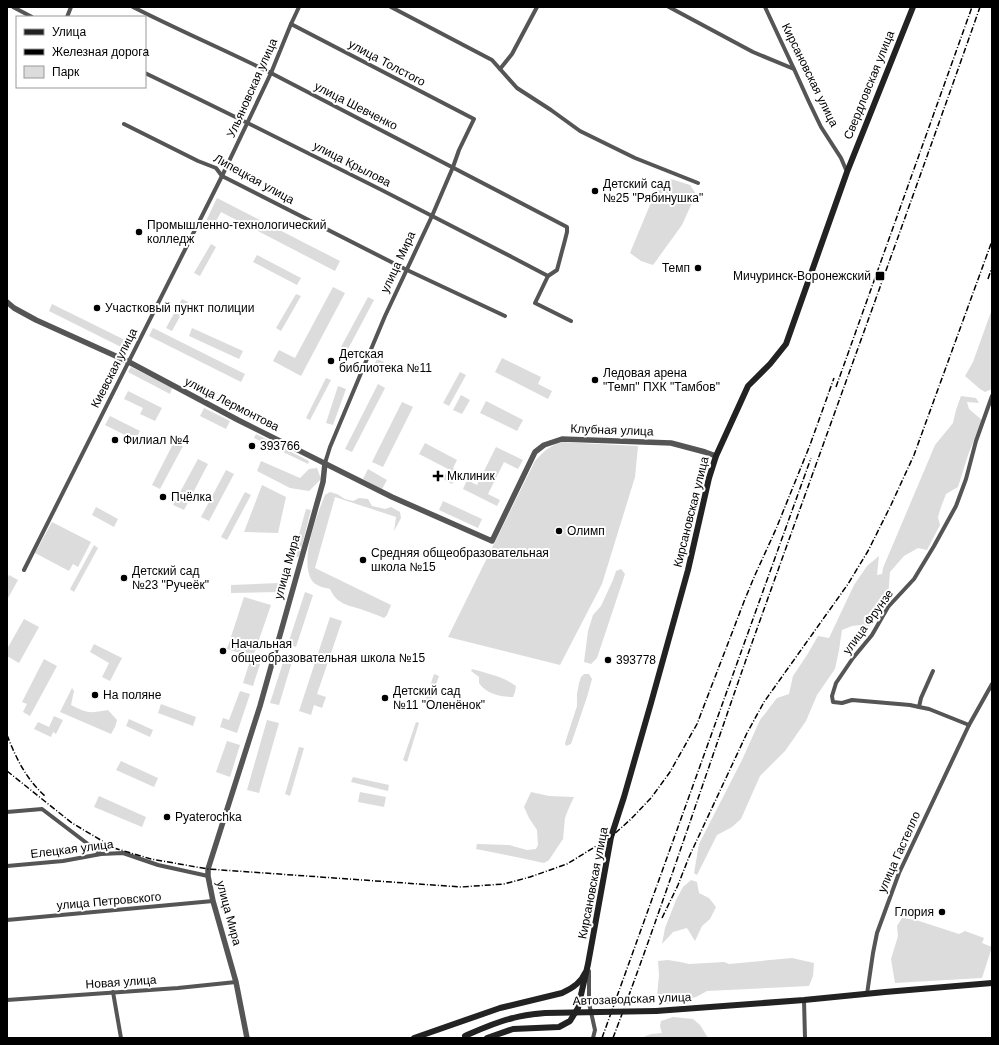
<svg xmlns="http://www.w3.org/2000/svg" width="999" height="1045" font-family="Helvetica,sans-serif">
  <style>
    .green { fill: #dcdcdc }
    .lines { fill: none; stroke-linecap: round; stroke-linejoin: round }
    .minor { stroke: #555; stroke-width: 4 }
    .tertiary { stroke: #555; stroke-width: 5.5 }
    .secondary { stroke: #222; stroke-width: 6 }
    .rail { stroke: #000; stroke-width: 1.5; stroke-dasharray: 6 2 1 2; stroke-linecap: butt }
    .secondary-bridge { stroke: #222; stroke-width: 6 }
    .poi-dot { fill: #000; stroke: #fff; stroke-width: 1.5 }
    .labels { text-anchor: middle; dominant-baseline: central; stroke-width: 4; stroke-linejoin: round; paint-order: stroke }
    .street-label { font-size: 12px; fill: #000; stroke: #fff }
    .poi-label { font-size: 12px; fill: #000; stroke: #fff; text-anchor: start }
  </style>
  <rect width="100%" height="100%" fill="#fff"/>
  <g class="green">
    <path d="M664,179h7l19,6 6,9 -14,31 -29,40 -12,-4 -11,-8 22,-53z"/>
    <path d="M217,198l123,63 -5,10 -114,-59 -7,13 -8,-4z"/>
    <path d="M211,244l5,3 -16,29 -6,-3z"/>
    <path d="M257,255l44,23 -4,7 -44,-23z"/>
    <path d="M333,287l12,6 -44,83 -28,-15 6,-11 16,8z"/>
    <path d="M296,294l5,2 -20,35 -5,-3z"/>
    <path d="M368,297l6,3 -27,51 -6,-4z"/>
    <path d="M182,299l6,3 -16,29 -6,-3z"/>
    <path d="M52,304l79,39 -4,7 -78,-39z"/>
    <path d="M992,309v80l-7,3 -5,-3 -15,-13 8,-14z"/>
    <path d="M153,328l92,46 -4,8 -92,-46z"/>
    <path d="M192,328l51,23 -4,8 -50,-23z"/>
    <path d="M502,358l39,19 -3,7 14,7 -4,8 -53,-27z"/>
    <path d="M377,359l7,3 -6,12 -7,-3z"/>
    <path d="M131,367l41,21 -2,6 -42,-22z"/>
    <path d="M460,372l6,3 -17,31 -6,-3z"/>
    <path d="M326,378l5,2 -21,40 -4,-2z"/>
    <path d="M378,384l7,4 -33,64 -7,-3z"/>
    <path d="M338,386l8,3 -13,36 -7,-2z"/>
    <path d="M128,391l34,17 -7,13 -15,-7 3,-6 -19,-9z"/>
    <path d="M461,395l9,5 -8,14 -9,-4z"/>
    <path d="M961,396l15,2 3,5 -12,-1 2,7 13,11 -14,35 -10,32 -12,7 -5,13 -3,10 2,8 -13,25 -9,-2 -14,8 -14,16 -2,26 -21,32 -5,1 -2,-6 -8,1 -10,4 -3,20 -4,19 -18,26 -11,26 -21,30 -25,25 -19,43 -9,8 -15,8 -20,40 -3,-2 5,-29 43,-84 18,-40 17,-22 12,-4 4,-18 14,-21 11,-19 11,2 25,-53 13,-19 12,-10 -2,19 5,-1 1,-6 52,-123 18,-22 3,-13z"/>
    <path d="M486,401l37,19 -6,11 -37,-18z"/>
    <path d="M402,402l11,5 -30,60 -11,-5z"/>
    <path d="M204,408l26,13 -4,8 -26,-13z"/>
    <path d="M110,416l30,15 -5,9 -30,-15z"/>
    <path d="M256,434l53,27 -1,3 -54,-26z"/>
    <path d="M174,442l9,4 -23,43 -8,-4z"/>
    <path d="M562,442l76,4 -3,31 -33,107 -42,81 -112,-28 87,-176c9,-10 14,-15 27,-19z"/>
    <path d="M425,443l32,17 -4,8 6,3 -7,13 -9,-5 5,-10 -29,-15z"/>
    <path d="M496,447l27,13 -5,9 -14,-7 -16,32 12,6 -3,6 -34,-17 4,-9 10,5z"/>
    <path d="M198,459l10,5 -24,46 -11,-5z"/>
    <path d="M261,461l39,17 9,-9 8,-1 4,11 -12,12 -19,-3 -33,-17z"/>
    <path d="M368,469l19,11 -5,9 -19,-10z"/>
    <path d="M226,470l8,4 -25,47 -8,-4z"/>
    <path d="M262,485l24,12 -8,36 -34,-1z"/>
    <path d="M245,492l6,3 -24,45 -6,-3z"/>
    <path d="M330,492l7,2 8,5 8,2 6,-3 9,1 4,7 13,3 6,-2 9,5 1,6 -7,13 2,-14 -61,-20 -20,71 76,37 -4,10 -3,3c-7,-3 -14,-6 -21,-8 -14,-5 -26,-5 -33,-21 -5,-1 -13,-3 -17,-7 -15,-19 4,-67 12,-87z"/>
    <path d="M443,501l39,18 -4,9 -39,-18z"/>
    <path d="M96,507l22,12 -4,8 -22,-12z"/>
    <path d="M306,509l5,1 -12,47 -6,-1z"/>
    <path d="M52,522l39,20 -13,25 -5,-3 -4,7 -34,-18z"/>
    <path d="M94,545l4,3 -24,44 -4,-3z"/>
    <path d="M621,569l4,5 -28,84 -6,6 -7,-2 4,-31 5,-16 8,-9 12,-26 3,-9z"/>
    <path d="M9,575l9,5 -11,20v-21z"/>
    <path d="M280,583v9l-49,1v-8z"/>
    <path d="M305,592l8,3 -17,52 -8,-3z"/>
    <path d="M244,597l27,8 -18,52 -26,-8z"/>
    <path d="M330,617l12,4 -25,73 9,3 -4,11 -8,-3 -3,10 -12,-4z"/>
    <path d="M24,619l15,8 -20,36 -12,-7v-7z"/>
    <path d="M94,644l28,14 -12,23 -8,-4 7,-14 -19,-11z"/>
    <path d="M286,653l8,2 -15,50 -9,-2z"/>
    <path d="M44,659l13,7 -27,50 -7,-4 4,-8 -5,-2z"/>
    <path d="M250,661l10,3 -7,22 -10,-3z"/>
    <path d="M472,669c14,4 33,8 44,17l-1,6 -2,5c-12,0 -27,-3 -34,-14v-6l-8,-6z"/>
    <path d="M434,674l5,2 -10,29 -5,-1z"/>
    <path d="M584,674h5l3,5 -5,18 -16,47 -5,2 -1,-3 12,-37v-12l2,-11 2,-6z"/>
    <path d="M72,688l2,3 -3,14c17,9 19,8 37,5l9,10 -2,7 -4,7 -51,-22z"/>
    <path d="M240,691l10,3 -13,39 -17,-6 3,-9 6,2z"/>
    <path d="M161,704l35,13 -3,9 -35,-13z"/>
    <path d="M54,716l9,4 -7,14 -3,-2 -2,5 -17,-8 4,-7 11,5z"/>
    <path d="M129,719l24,11 -3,7 -24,-11z"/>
    <path d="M267,720l12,3 -20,70 -12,-3z"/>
    <path d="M416,722l3,1 -12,39 -4,-2z"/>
    <path d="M227,741l13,4 -10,32 -14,-5z"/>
    <path d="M299,747l5,1 -14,48 -5,-2z"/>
    <path d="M121,761l37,17 -4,9 -38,-17z"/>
    <path d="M353,777l36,8 -1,6 -37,-9z"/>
    <path d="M360,792l26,5 -2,10 -26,-5z"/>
    <path d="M531,792l18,4 25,1 -6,13 -3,8 -2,21 -14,21 -5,3 -28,-6 -40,-8 1,-5 32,1 18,5 9,-1 2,-4 -1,-15 -8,-12 -5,-11z"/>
    <path d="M99,796l47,21 -4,10 -48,-20z"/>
    <path d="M691,880l6,2 2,11 10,5 7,9 -6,12 -8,7 -7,15 -8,-13 -14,4 -11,12 3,-16 11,-28 7,-13z"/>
    <path d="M902,918l14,2 43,14 6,-3 19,7 -2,5 10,4 -10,31 -87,5 -4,-24 7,-23 -1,-10z"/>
    <path d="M792,958l22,5 -1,13 -4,10 -102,5 -11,6 -28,7 -11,-8 2,-21 -1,-14 10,-1 12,2 9,2 35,-2 5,2z"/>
    <path d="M673,1017l20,2 7,6 8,13h-67l10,-4 11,-1 -2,-7 1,-5z"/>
  </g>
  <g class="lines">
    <g class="minor">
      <path d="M13,7l19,10"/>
      <path d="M133,7c45,23 92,43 138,66l296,154v5l-2,8 -8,30 -9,6 -13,27 36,18"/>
      <path d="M391,7l101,53 25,28 34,22 29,21 55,27 63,25"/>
      <path d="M669,7l84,45 41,17"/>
      <path d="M765,7l29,62 15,33 12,25 20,31 6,14"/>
      <path d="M67,17l4,-10"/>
      <path d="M291,24l183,95 -15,31 -6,17 -21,49 -47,100 -55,131 -5,16"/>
      <path d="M500,69l12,-15 25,-47"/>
      <path d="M145,73c135,65 270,133 403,203"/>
      <path d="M124,124l74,37 18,7 6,8 185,94 98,46"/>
      <path d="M24,570l198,-394 49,-103 20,-49 8,-17"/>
      <path d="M933,671l-12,27 -2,9 -9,-2 -58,-5 -10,3 -9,-1 -1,-6 4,-13 17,-25 19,-23 16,-28 26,-28 20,-33 22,-40 10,-27 10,-38 16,-45"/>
      <path d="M919,707l10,2 40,16"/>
      <path d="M7,812l35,-3 59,45"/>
      <path d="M7,866l56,-5 38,-7 22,-1 35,12 50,11"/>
      <path d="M7,920l206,-19"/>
      <path d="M589,971v32l6,27 -2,8"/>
      <path d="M113,992l8,46"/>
      <path d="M867,994l6,-41 4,-20 22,-60 70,-148 23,-41"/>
      <path d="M7,1000l171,-12 58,-6"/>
      <path d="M804,1000l1,38"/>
    </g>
    <g class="tertiary">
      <path d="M7,302l7,6 22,12 93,42 109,58 154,77 100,44 43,-89 9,-7 18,-6 109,4 34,9 11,4"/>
      <path d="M247,1038l-11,-56 -23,-81 -5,-25v-7l52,-163 63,-224 2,-19"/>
    </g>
    <g class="secondary">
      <path d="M656,1011l148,-11 81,-8 107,-9"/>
      <path d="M414,1038l86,-30 62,-15c9,-4 19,-10 23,-20"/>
      <path d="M487,1038l26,-9 46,-2 11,-6 8,-13 10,-44 23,-127 13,-40 27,-94 37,-133 21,-92 7,-22 32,-70 22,-22 16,-20 61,-172 66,-165"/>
    </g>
    <g class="rail">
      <path d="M988,279l4,-12"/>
      <path d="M836,387l136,-380"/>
      <path d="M7,735c9,23 19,44 38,61"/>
      <path d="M7,771l65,52 42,25 37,11 57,10 253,18 43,-3 26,-7 37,-13 44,-27 20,-18 20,-21 19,-26 27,-48 48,-125 10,-24 21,-46 34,-84 24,-67"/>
      <path d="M662,918l16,-33 11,-28 58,-124 17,-31 84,-118 20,-33 23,-46 23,-50 78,-214"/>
      <path d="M602,1038l209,-580"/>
      <path d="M613,1038c48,-127 90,-256 135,-384 77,-216 156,-431 232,-647"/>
    </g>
    <path class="secondary-bridge" d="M465,1036c16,-7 31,-14 48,-18 10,-3 21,-4 32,-5l111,-2"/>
  </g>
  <g class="poi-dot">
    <circle cx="595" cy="191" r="4"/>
    <circle cx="139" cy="232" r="4"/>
    <circle cx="698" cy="268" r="4"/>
    <rect x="875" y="271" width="10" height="10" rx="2"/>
    <circle cx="97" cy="308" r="4"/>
    <circle cx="331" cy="361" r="4"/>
    <circle cx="595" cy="380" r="4"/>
    <circle cx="115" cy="440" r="4"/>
    <circle cx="252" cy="446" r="4"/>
    <path d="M436 470h4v4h4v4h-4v4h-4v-4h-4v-4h4z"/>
    <circle cx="163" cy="497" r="4"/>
    <circle cx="559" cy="531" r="4"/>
    <circle cx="363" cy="560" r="4"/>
    <circle cx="124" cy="578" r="4"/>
    <circle cx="223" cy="651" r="4"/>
    <circle cx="608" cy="660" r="4"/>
    <circle cx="95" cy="695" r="4"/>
    <circle cx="385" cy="698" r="4"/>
    <circle cx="167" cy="817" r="4"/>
    <circle cx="942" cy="912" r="4"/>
  </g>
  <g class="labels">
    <g class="street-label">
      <text transform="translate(387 63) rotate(28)">улица Толстого</text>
      <text transform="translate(810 75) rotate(64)">Кирсановская улица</text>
      <text transform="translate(869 85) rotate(-68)">Свердловская улица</text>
      <text transform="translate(252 88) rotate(-66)">Ульяновская улица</text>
      <text transform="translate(356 106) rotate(27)">улица Шевченко</text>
      <text transform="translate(352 164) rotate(27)">улица Крылова</text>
      <text transform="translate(254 179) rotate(29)">Липецкая улица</text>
      <text transform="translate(398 262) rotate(-65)">улица Мира</text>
      <text transform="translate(114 368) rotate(-63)">Киевская улица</text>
      <text transform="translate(232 404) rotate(27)">улица Лермонтова</text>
      <text transform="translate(612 430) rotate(2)">Клубная улица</text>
      <text transform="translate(691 512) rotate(-76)">Кирсановская улица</text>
      <text transform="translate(287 567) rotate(-74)">улица Мира</text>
      <text transform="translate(868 622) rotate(-54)">улица Фрунзе</text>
      <text transform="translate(72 849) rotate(-7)">Елецкая улица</text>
      <text transform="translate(899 852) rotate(-66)">улица Гастелло</text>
      <text transform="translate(593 883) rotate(-79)">Кирсановская улица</text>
      <text transform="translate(109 901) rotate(-5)">улица Петровского</text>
      <text transform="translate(229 913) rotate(75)">улица Мира</text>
      <text transform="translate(121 982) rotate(-4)">Новая улица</text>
      <text transform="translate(632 999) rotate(-2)">Автозаводская улица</text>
    </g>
    <g class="poi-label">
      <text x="603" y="184">Детский сад<tspan x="603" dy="14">№25 "Рябинушка"</tspan></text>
      <text x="147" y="225">Промышленно-технологический<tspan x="147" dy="14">колледж</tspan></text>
      <text x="690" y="268" text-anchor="end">Темп</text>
      <text x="871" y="276" text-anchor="end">Мичуринск-Воронежский</text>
      <text x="105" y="308">Участковый пункт полиции</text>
      <text x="339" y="354">Детская<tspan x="339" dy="14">библиотека №11</tspan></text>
      <text x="603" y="373">Ледовая арена<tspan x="603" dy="14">"Темп" ПХК "Тамбов"</tspan></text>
      <text x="123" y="440">Филиал №4</text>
      <text x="260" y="446">393766</text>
      <text x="447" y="476">Мклиник</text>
      <text x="171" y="497">Пчёлка</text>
      <text x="567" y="531">Олимп</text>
      <text x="371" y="553">Средняя общеобразовательная<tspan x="371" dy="14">школа №15</tspan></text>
      <text x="132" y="571">Детский сад<tspan x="132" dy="14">№23 "Ручеёк"</tspan></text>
      <text x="231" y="644">Начальная<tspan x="231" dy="14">общеобразовательная школа №15</tspan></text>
      <text x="616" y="660">393778</text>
      <text x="393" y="691">Детский сад<tspan x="393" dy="14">№11 "Оленёнок"</tspan></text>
      <text x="103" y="695">На поляне</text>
      <text x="175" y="817">Pyaterochka</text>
      <text x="934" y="912" text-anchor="end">Глория</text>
    </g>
  </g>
  <rect width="999" height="1045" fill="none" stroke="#000000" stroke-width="16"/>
  <rect x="16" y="16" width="130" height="72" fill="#ffffff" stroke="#999999"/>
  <rect x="24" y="29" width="20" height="6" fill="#222222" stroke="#999999"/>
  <text x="52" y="36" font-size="12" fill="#000000">Улица</text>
  <rect x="24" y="49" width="20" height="6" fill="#000000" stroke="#999999"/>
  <text x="52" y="56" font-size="12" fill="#000000">Железная дорога</text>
  <rect x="24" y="66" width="20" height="12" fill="#dcdcdc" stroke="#999999"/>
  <text x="52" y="76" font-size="12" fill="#000000">Парк</text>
</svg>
